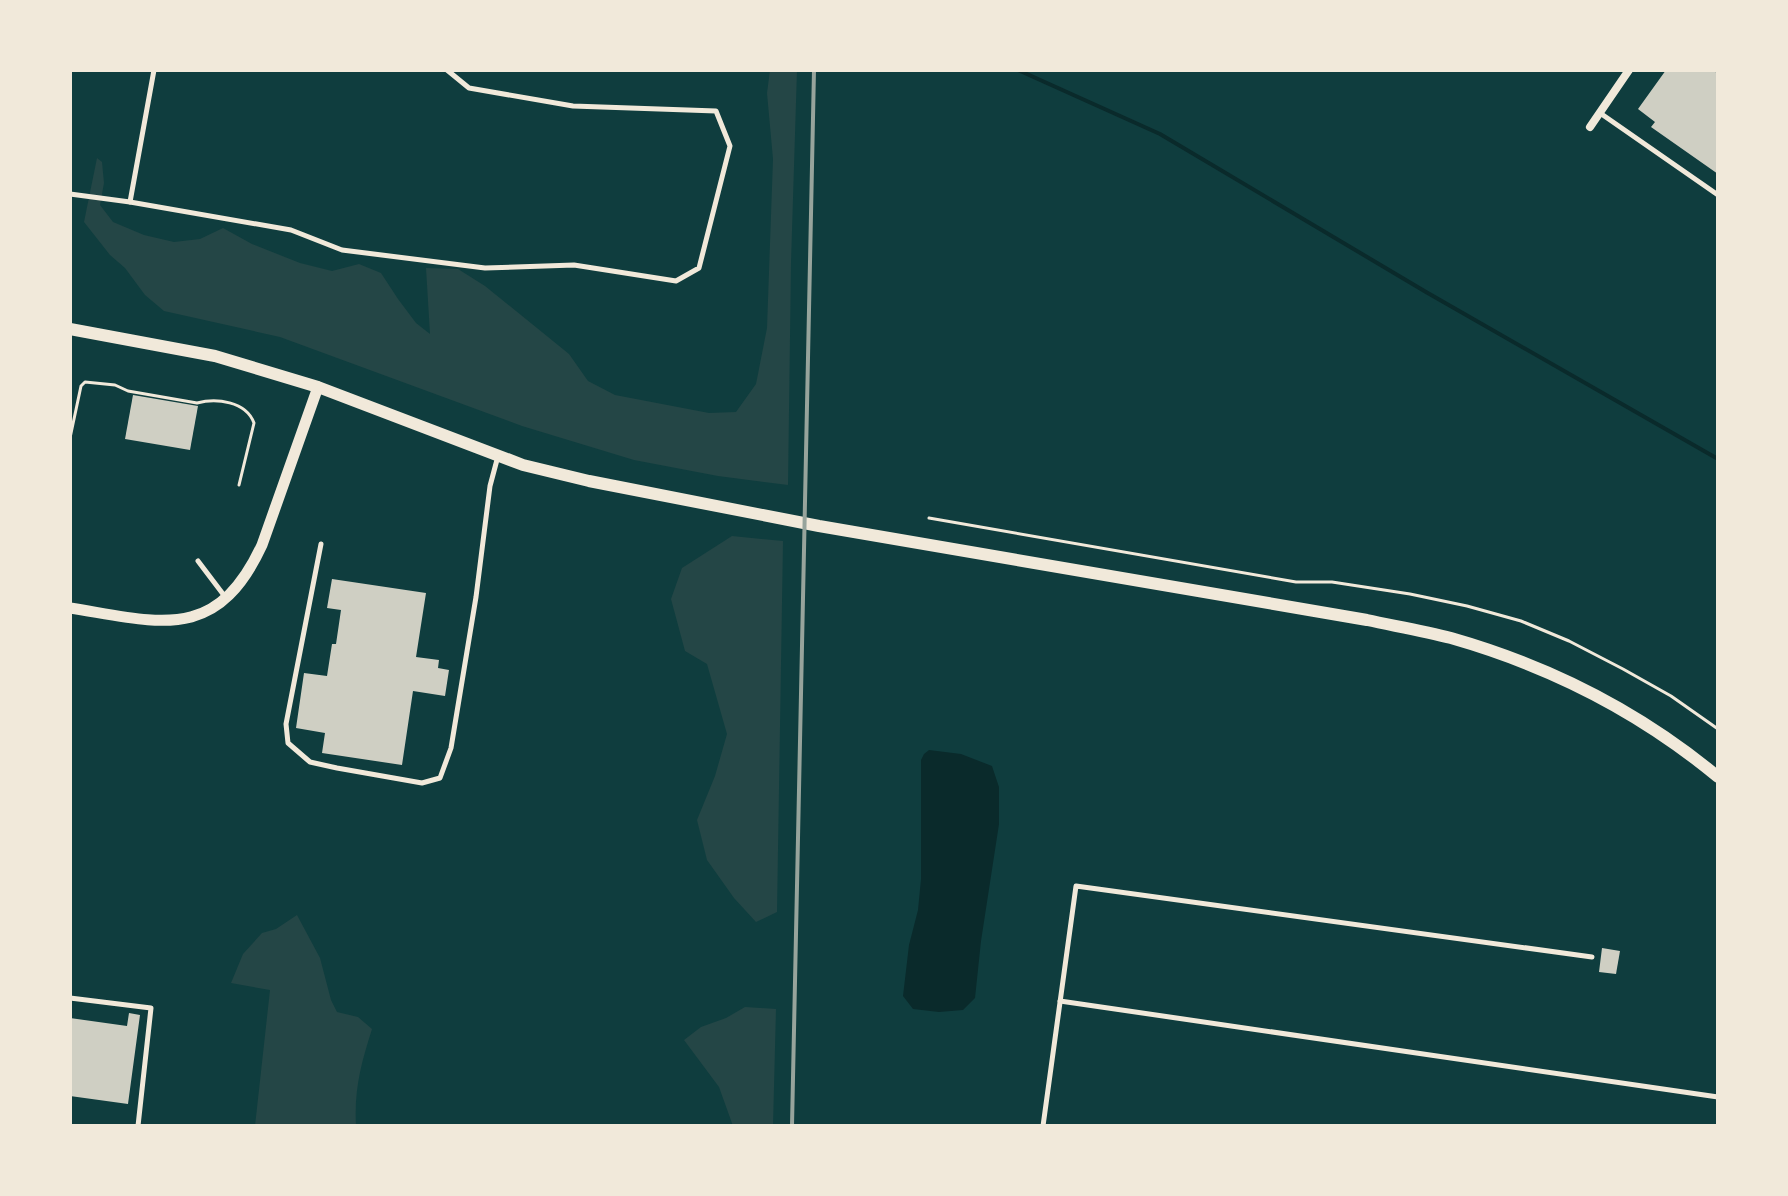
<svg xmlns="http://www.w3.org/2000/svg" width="1788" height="1196" font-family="Helvetica,sans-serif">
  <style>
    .green { fill: #244646 }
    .water { fill: #0a2a2b }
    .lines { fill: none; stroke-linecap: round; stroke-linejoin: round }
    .stream { stroke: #0a2a2b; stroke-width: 4 }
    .building { fill: #cfcfc3 }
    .path { stroke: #f1e9da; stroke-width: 3 }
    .service { stroke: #f1e9da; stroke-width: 5 }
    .minor { stroke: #f1e9da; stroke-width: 8 }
    .tertiary { stroke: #f1e9da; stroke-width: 11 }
    .secondary { stroke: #f1e9da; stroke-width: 12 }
    .rail { stroke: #97a49c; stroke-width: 4 }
  </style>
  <rect width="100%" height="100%" fill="#0f3d3e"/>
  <g class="green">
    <path d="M770,70h27l-6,193 -3,222 -70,-9 -84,-16 -112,-34 -242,-89 -116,-26 -19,-16 -20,-27 -15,-13 -26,-33 13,-64 5,4 2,21 -4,22 13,17 31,13 30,7 26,-3 23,-11 29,16 48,19 32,8 27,-7 22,9 17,26 18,24 14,11 -4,-66 32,1 27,17 84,68 19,27 27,14 94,18 27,-1 20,-28 11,-56 6,-169 -6,-66z"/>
    <path d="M732,536l51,5 -6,371 -21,10 -22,-24 -27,-38 -10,-40 18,-44 12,-42 -20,-70 -22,-13 -14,-52 11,-31z"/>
    <path d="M297,915l23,43 11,42 6,12 21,5 14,12c-11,35 -18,60 -16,97h-101l15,-136 -39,-7 12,-29 19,-21 14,-4z"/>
    <path d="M745,1007l31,2 -3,117h-40l-14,-39 -35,-47 17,-13 25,-9z"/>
  </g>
  <path class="water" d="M929,750l32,4 31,12 7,21v37l-18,117 -6,57 -12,12 -24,2 -26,-3 -10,-13 6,-51 9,-35 3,-31v-119l3,-6z"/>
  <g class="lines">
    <path class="stream" d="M1018,70l142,64 266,158 292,167"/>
  </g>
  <g class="building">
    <path d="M1666,70h47l5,4v100l-67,-47 4,-5 -17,-13z"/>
    <path d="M133,395l65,11 -8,44 -65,-11z"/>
    <path d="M332,579l94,14 -10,64 23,3 -1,8 11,2 -4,26 -32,-5 -11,74 -80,-12 3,-20 -29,-5 8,-55 23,3 5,-32h4l5,-34 -14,-2z"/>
    <path d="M1602,948l18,3 -4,23 -17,-2z"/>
    <path d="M129,1013l11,2 -12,89 -58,-8v-78l57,8z"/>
  </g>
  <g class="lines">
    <g class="path">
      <path d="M70,438l11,-52 4,-4 30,3 13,6 69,12c19,-5 49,-2 57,20l-15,62"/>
      <path d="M929,518l367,64h36l78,12 57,12 54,15 48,20 54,28 48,27 47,33"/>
    </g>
    <g class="service">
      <path d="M1600,113l118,82"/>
      <path d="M70,194l60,8 161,28 51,20 143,18 89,-3 102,16 23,-13 31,-122 -14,-35 -143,-5 -104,-18 -22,-18"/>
      <path d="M130,202l24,-132"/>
      <path d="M321,544l-35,180 2,19 22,19 27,6 85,15 18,-5 11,-30 25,-151 14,-111 8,-30"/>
      <path d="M198,561l28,37"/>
      <path d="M70,998l81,10 -13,118"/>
      <path d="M1060,1001l658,96"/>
      <path d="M1043,1126l33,-240 516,71"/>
    </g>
    <path class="minor" d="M1590,127l39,-57"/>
    <path class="tertiary" d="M70,608c89,14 146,36 192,-63l56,-158"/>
    <path class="secondary" d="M70,329l145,27 103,31 205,78 66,16 230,45 548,94c28,6 57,11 84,18 98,28 189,74 267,139"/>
    <path class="rail" d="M792,1126l22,-1056"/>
  </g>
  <rect width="1788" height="1196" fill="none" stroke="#f1e9da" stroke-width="144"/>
</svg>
